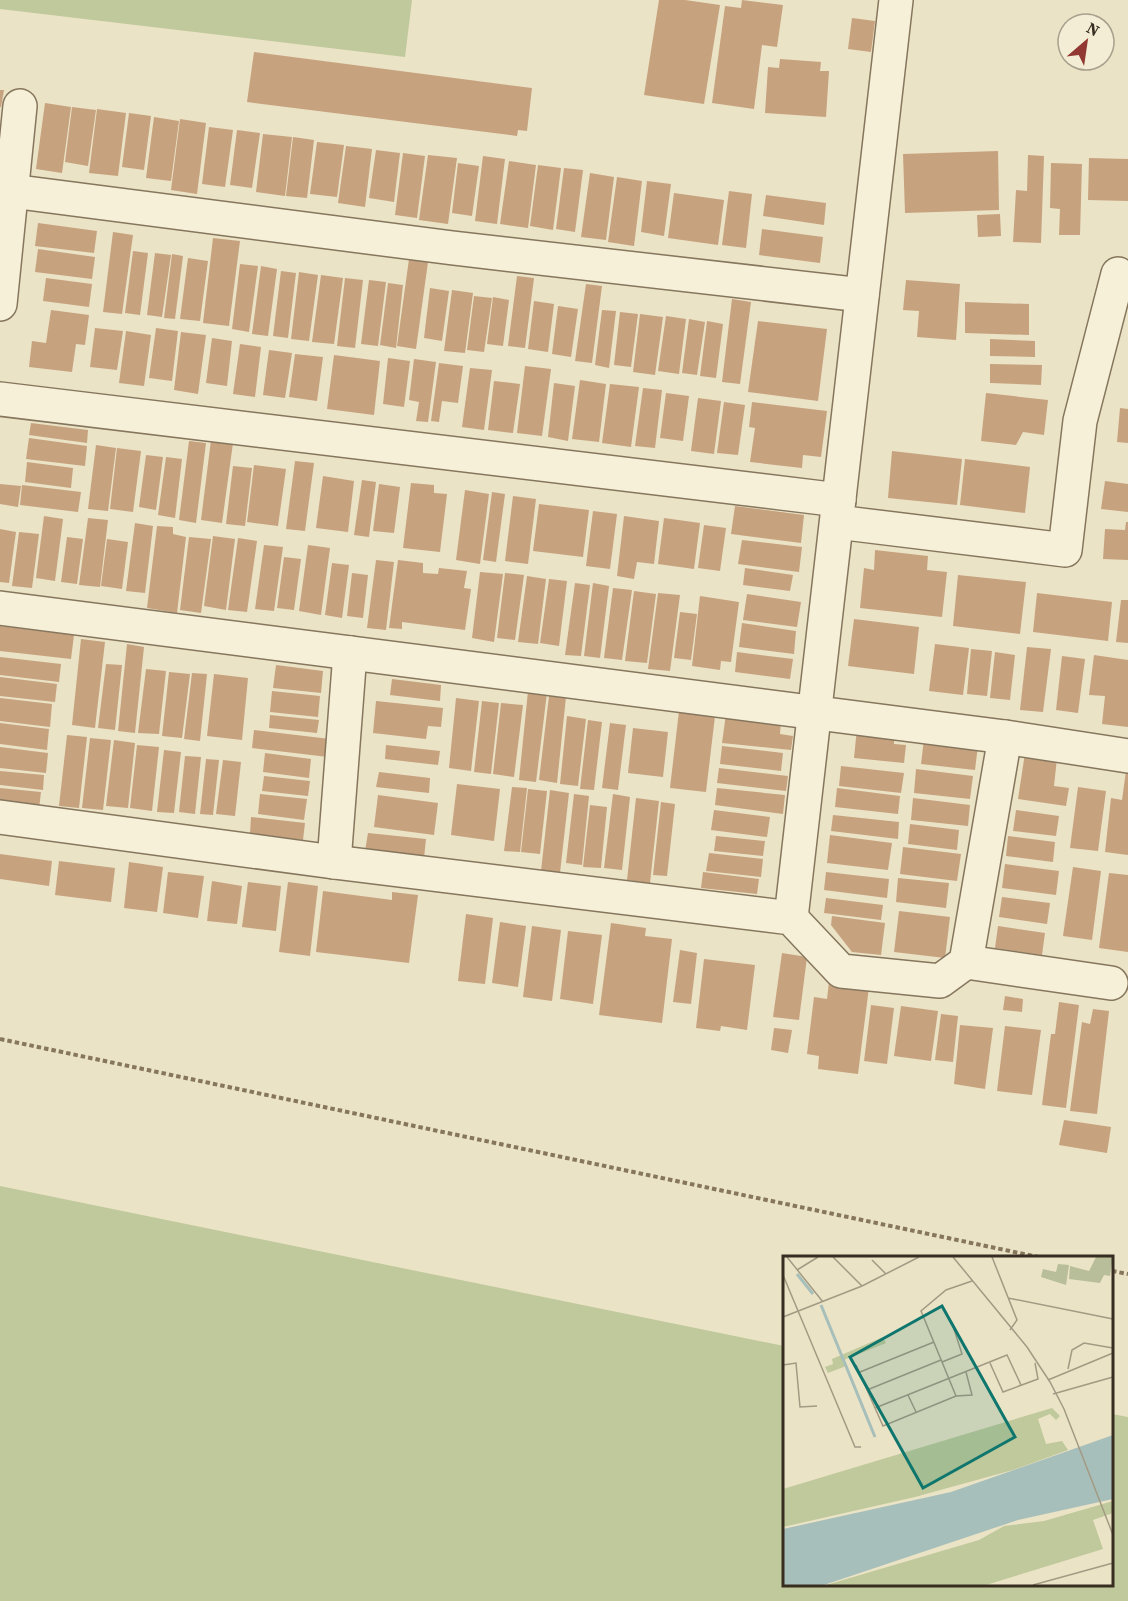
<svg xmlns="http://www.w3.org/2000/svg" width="1128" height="1601" font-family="'Source Serif 4',serif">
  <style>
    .green { fill: #c0c99b }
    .building { fill: #c7a27f }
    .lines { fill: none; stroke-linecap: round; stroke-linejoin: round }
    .minor-casing { stroke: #85765d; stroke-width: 36 }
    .path { stroke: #85765d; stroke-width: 4; stroke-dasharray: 4.5 3; stroke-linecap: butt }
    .minor { stroke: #f6f0d9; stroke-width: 33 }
    .inset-river { fill: none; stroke: #a7bfba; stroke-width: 3 }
    .inset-road { fill: none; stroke: #a39a84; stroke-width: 1.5 }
    .view { fill: #0f766e; fill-opacity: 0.15; stroke: #0f766e; stroke-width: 3 }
    .inset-edge { fill: none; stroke: #372d20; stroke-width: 3 }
  </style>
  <rect width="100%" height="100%" fill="#ebe3c6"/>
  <g class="green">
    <path d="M0,0h412l-7,57 -405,-48z"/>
    <path d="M0,1186l784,160v238h328v-170l16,3v184h-1128z"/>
  </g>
  <g class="building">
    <path d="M659,0h26l35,5 -16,99 -60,-9z"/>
    <path d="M742,0l41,5 -6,42 -15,-2 -8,64 -42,-6 13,-97 16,2z"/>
    <path d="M852,18l23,3 -4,31 -23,-3z"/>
    <path d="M254,52l278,36 -5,43 -9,-1 -1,6 -270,-34z"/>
    <path d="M780,59l41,3 -1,9h9l-3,46 -61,-4 3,-46 11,1z"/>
    <path d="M0,90h4l-3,17h-1z"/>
    <path d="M45,103l26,4 -9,66 -26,-4z"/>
    <path d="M72,107l24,3 -8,56 -23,-4z"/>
    <path d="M97,109l29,4 -8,63 -29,-3z"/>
    <path d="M129,113l22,3 -7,54 -22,-3z"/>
    <path d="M154,117l25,4 -8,60 -25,-3z"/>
    <path d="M180,119l26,4 -9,71 -26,-4z"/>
    <path d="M209,127l24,3 -8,57 -23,-3z"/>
    <path d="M237,130l23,3 -8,55 -22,-3z"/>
    <path d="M263,134l29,3 -7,59 -29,-4z"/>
    <path d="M293,137l21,3 -7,58 -21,-2z"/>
    <path d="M317,142l27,3 -7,52 -27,-3z"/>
    <path d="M346,146l26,3 -7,58 -27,-4z"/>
    <path d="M376,150l24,3 -6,49 -25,-4z"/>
    <path d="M998,151l1,59 -94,3 -2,-59z"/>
    <path d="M403,153l22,3 -8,62 -22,-3z"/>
    <path d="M428,155l29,3 -9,66 -29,-4z"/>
    <path d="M1028,155l16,1 -3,87 -28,-1 3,-52 11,1z"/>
    <path d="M483,156l22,3 -8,65 -22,-3z"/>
    <path d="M1089,158l39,1v42l-40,-1z"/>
    <path d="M509,161l27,4 -8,63 -28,-4z"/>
    <path d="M458,163l21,3 -7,50 -20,-3z"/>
    <path d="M1051,163l31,1 -2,71h-21l1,-26 -10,-1z"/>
    <path d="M538,165l23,3 -8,62 -23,-4z"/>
    <path d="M564,168l19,2 -8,62 -19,-3z"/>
    <path d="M590,173l24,4 -8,63 -25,-3z"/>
    <path d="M617,177l25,4 -8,65 -26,-4z"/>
    <path d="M647,181l24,3 -7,52 -23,-4z"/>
    <path d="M729,191l23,3 -6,54 -24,-3z"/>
    <path d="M674,193l50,7 -6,45 -50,-7z"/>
    <path d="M766,195l60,8 -2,22 -61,-9z"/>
    <path d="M1000,214l1,22 -23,1 -1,-22z"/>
    <path d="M38,223l59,8 -3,22 -59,-7z"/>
    <path d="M762,229l61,8 -3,26 -61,-8z"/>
    <path d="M113,232l20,3 -11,79 -19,-2z"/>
    <path d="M213,238l27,3 -11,85 -26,-3z"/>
    <path d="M38,249l57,8 -3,22 -57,-7z"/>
    <path d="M133,251l15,2 -8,62 -15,-2z"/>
    <path d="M155,253l16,2 -9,62 -15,-2z"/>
    <path d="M172,254l11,2 -8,63 -11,-1z"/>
    <path d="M188,258l20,3 -8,60 -20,-2z"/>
    <path d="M409,259l19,3 -12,87 -19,-3z"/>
    <path d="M240,264l18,2 -9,66 -17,-3z"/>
    <path d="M261,266l16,3 -9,67 -16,-2z"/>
    <path d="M281,271l15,2 -8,65 -15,-2z"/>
    <path d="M299,272l19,3 -9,66 -18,-2z"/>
    <path d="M321,275l22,3 -9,66 -22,-2z"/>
    <path d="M517,276l17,2 -9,70 -17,-2z"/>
    <path d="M46,278l46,6 -3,23 -46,-6z"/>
    <path d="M345,278l18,2 -8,68 -18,-2z"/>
    <path d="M369,280l17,2 -8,64 -17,-2z"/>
    <path d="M906,280l54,4 -4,56 -39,-3 2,-26 -16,-1z"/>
    <path d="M388,283l15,2 -7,63 -16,-3z"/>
    <path d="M586,284l16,2 -10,77 -17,-2z"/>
    <path d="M430,288l19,3 -7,50 -18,-3z"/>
    <path d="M452,290l21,3 -8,60 -21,-2z"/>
    <path d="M474,296l18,2 -8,54 -17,-2z"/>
    <path d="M493,297l16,3 -6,46 -16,-2z"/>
    <path d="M732,299l19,3 -11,82 -18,-2z"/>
    <path d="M534,301l20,3 -6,48 -20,-3z"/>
    <path d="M965,302l64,2v31l-64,-2z"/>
    <path d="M558,306l20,3 -7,48 -19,-3z"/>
    <path d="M51,310l38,5 -4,30 -9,-1 -4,28 -43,-5 3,-26 14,2z"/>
    <path d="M602,310l14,1 -7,57 -14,-3z"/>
    <path d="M620,312l18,2 -7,53 -17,-2z"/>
    <path d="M640,314l23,3 -8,58 -22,-3z"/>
    <path d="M666,316l20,3 -7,55 -21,-3z"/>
    <path d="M689,319l16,3 -8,53 -15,-2z"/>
    <path d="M707,321l16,3 -7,54 -16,-2z"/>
    <path d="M758,321l69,8 -9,72 -70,-9z"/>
    <path d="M95,328l28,3 -6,39 -27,-3z"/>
    <path d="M156,328l22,3 -6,50 -23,-3z"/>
    <path d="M126,331l25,4 -7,51 -25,-3z"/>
    <path d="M181,332l25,3 -8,59 -24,-4z"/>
    <path d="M212,338l20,3 -5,45 -21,-3z"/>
    <path d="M990,339l45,2v16l-45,-1z"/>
    <path d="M240,344l21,3 -6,50 -22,-3z"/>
    <path d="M269,350l23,3 -7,45 -22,-3z"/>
    <path d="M295,354l28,3 -6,44 -28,-4z"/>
    <path d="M334,355l46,6 -6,54 -47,-6z"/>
    <path d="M388,358l22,3 -6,46 -21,-3z"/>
    <path d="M414,359l22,3 -8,60 -12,-1 3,-19 -10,-2z"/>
    <path d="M439,363l24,3 -5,37 -16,-2 -3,21 -8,-1z"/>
    <path d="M990,364l52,1 -1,20 -51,-2z"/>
    <path d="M525,366l26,3 -9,67 -25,-3z"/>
    <path d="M470,368l22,2 -8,60 -22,-3z"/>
    <path d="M580,380l26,4 -7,58 -27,-3z"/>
    <path d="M494,381l26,3 -7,49 -25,-3z"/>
    <path d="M554,383l21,3 -7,55 -20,-4z"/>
    <path d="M610,384l29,3 -8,60 -29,-4z"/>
    <path d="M643,388l19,2 -7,58 -20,-2z"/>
    <path d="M666,393l23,3 -6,45 -23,-3z"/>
    <path d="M986,393l62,7 -4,35 -21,-3 -7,13 -35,-4z"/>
    <path d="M698,398l23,3 -7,53 -23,-3z"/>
    <path d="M724,402l21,3 -7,50 -21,-2z"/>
    <path d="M752,402l75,9 -6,46 -18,-2 -1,13 -52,-6 5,-34 -6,-1z"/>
    <path d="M1120,408l8,1v34l-11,-1z"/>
    <path d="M31,423l57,7 -1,13 -58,-8z"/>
    <path d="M29,438l58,8 -2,20 -59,-7z"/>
    <path d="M211,440l22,3 -11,80 -21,-3z"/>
    <path d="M189,441l17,2 -10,80 -17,-3z"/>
    <path d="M96,445l20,3 -8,63 -20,-2z"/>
    <path d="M117,448l24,3 -8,61 -23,-3z"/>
    <path d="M892,451l70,8 -5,46 -69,-7z"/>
    <path d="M146,455l17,2 -7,53 -17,-3z"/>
    <path d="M166,457l16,2 -7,59 -17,-3z"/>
    <path d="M965,459l65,8 -5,46 -65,-8z"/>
    <path d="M295,461l19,2 -9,68 -19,-2z"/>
    <path d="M27,462l46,6 -2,20 -46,-6z"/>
    <path d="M254,465l32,4 -8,57 -31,-4z"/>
    <path d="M233,466l19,2 -7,58 -19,-2z"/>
    <path d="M323,476l31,5 -6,51 -32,-4z"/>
    <path d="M362,480l14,2 -7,55 -15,-2z"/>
    <path d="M1105,481l23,3v28l-27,-3z"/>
    <path d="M411,483l23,2v8l13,1 -7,58 -37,-4z"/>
    <path d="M0,484l21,2 -3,21 -18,-3z"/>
    <path d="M379,484l21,3 -6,46 -21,-2z"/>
    <path d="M22,485l59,7 -3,20 -58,-7z"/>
    <path d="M465,490l24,4 -9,70 -24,-4z"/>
    <path d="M492,492l13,2 -9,68 -13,-2z"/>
    <path d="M513,496l23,3 -8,65 -23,-3z"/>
    <path d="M539,504l50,6 -6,47 -50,-6z"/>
    <path d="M735,506l69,9 -3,28 -70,-9z"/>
    <path d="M593,511l24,3 -7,55 -24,-3z"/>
    <path d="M44,516l19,3 -8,62 -19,-3z"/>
    <path d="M624,516l35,5 -5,43 -17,-2 -3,17 -17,-3z"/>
    <path d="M88,518l20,2 -8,67 -21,-2z"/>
    <path d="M664,518l36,5 -6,46 -36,-5z"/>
    <path d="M1126,522h2v38l-25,-1 2,-30 20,1z"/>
    <path d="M135,523l18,3 -8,67 -19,-2z"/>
    <path d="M704,525l22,3 -6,43 -22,-3z"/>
    <path d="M157,526l16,1v7l13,3 -9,76 -30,-5z"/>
    <path d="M0,529l16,3 -7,51 -9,-1z"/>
    <path d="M19,532l20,2 -7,54 -20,-2z"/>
    <path d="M213,536l22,3 -9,71 -22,-4z"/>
    <path d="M67,537l16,2 -6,45 -16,-2z"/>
    <path d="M189,537l22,2 -10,74 -21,-3z"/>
    <path d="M238,538l19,3 -10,71 -19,-2z"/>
    <path d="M107,539l21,3 -6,47 -21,-3z"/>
    <path d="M742,540l60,7 -3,25 -61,-8z"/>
    <path d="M264,545l19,2 -9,64 -19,-2z"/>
    <path d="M308,545l22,3 -9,67 -22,-4z"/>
    <path d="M875,550l53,6 -1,14 20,2 -5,45 -82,-9 4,-40 10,2z"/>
    <path d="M284,557l17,2 -7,51 -17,-2z"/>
    <path d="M376,560l18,2 -8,68 -19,-2z"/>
    <path d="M398,560l25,3v10l15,1 1,-6 28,3 -3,17 7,1 -6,41 -63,-8v7l-13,-1z"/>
    <path d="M332,563l17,2 -7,53 -17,-3z"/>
    <path d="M745,568l48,7 -3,16 -47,-6z"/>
    <path d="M480,572l23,2 -9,68 -22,-4z"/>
    <path d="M352,573l16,2 -5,43 -16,-2z"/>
    <path d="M505,573l19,2 -9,65 -18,-2z"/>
    <path d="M958,575l68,7 -6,52 -67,-8z"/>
    <path d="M527,576l19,3 -8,65 -20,-2z"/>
    <path d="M549,579l18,2 -8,65 -19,-3z"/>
    <path d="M575,583l15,2 -9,71 -16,-1z"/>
    <path d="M593,583l16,3 -9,72 -16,-2z"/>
    <path d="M613,588l19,2 -10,70 -18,-2z"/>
    <path d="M634,591l22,3 -9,69 -22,-2z"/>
    <path d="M658,593l22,2 -10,76 -22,-2z"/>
    <path d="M1037,593l75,9 -4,39 -75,-9z"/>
    <path d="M747,594l54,8 -4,25 -54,-7z"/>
    <path d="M700,596l39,6 -8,60 -10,-1 -1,9 -28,-4z"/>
    <path d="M1121,600h7v43l-12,-1z"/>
    <path d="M680,612l17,2 -6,46 -17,-2z"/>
    <path d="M854,619l65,8 -5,47 -66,-8z"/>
    <path d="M742,623l54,8 -2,23 -55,-7z"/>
    <path d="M0,626l74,9 -3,24 -71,-8z"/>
    <path d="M81,639l24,3 -10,86 -23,-3z"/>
    <path d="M127,644l17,3 -9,86 -17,-2z"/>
    <path d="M935,644l34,4 -6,47 -34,-4z"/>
    <path d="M1027,647l24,2 -8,63 -23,-2z"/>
    <path d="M971,649l21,2 -5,45 -20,-2z"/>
    <path d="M737,652l56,7 -3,20 -55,-7z"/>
    <path d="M995,652l20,3 -5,45 -20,-2z"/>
    <path d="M1094,655l34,5v67l-26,-3 3,-28 -16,-1z"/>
    <path d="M1062,656l23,3 -7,54 -22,-3z"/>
    <path d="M0,657l61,7 -2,18 -59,-7z"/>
    <path d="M106,664l16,1 -7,65 -17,-2z"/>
    <path d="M276,665l47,6 -2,22 -48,-5z"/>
    <path d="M146,669l20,2 -7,63 -21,-1z"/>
    <path d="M169,672l21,2 -8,64 -20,-2z"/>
    <path d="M192,673l15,1 -7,67 -16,-2z"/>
    <path d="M214,674l34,4 -6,62 -35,-4z"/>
    <path d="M0,677l57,7 -2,18 -55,-6z"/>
    <path d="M392,679l49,6 -1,16 -50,-6z"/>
    <path d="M272,691l48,5 -2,21 -48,-5z"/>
    <path d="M528,691l19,2 -11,89 -17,-2z"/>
    <path d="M549,696l17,1 -9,86 -18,-3z"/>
    <path d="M0,698l52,6 -2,23 -50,-6z"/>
    <path d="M456,698l23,3 -8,70 -22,-3z"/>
    <path d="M376,701l67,7 -2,19 -13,-1 -2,13 -53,-6z"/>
    <path d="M482,701l17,2 -8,71 -17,-2z"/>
    <path d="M501,703l22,2 -9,72 -21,-3z"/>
    <path d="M679,711l36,5 -9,76 -36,-4z"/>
    <path d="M726,714l55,7 -1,13 13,2 -2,14 -69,-7z"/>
    <path d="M270,715l49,5 -2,13 -48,-5z"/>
    <path d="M567,716l19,3 -8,67 -18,-2z"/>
    <path d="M588,720l14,2 -8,68 -14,-1z"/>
    <path d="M0,723l49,6 -2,21 -47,-6z"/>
    <path d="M610,723l16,2 -8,65 -16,-2z"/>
    <path d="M633,728l35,4 -5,45 -35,-4z"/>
    <path d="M857,728l38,5 -1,11 12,1 -2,18 -50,-5z"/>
    <path d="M254,730l76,9 -2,18 -76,-9z"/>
    <path d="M67,735l20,2 -8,71 -20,-2z"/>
    <path d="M90,738l21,2 -8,70 -21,-2z"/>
    <path d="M924,739l54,6 -3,25 -54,-6z"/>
    <path d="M114,740l21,3 -7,65 -22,-2z"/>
    <path d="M137,745l22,2 -7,64 -22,-3z"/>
    <path d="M386,745l54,6 -2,14 -53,-6z"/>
    <path d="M722,746l61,7 -2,18 -61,-7z"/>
    <path d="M0,747l48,6 -2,20 -46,-5z"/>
    <path d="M164,750l17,2 -7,61 -17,-1z"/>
    <path d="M265,753l46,6 -2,19 -46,-6z"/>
    <path d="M1025,753l32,5 -3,28 15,2 -3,18 -48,-7z"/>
    <path d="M185,756l16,1 -6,57 -16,-2z"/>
    <path d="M206,759l13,1 -6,55 -13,-1z"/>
    <path d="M223,760l18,2 -6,54 -19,-2z"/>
    <path d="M841,766l63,7 -3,20 -62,-7z"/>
    <path d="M719,768l69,8 -2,15 -69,-8z"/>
    <path d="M916,769l57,7 -3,23 -56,-6z"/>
    <path d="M0,771l44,4 -1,15 -43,-5z"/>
    <path d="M1126,771l2,1v83l-23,-3 6,-54 11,2z"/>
    <path d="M379,772l51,6 -1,15 -53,-6z"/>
    <path d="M264,776l46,5 -2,15 -46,-5z"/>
    <path d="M457,784l43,5 -6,52 -43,-6z"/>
    <path d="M512,787l15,1 -7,64 -16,-1z"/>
    <path d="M1078,787l28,4 -8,60 -28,-3z"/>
    <path d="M0,788l41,4 -2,17 -39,-4z"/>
    <path d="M717,788l68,7 -2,19 -68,-9z"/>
    <path d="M837,788l63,8 -2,18 -63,-7z"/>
    <path d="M528,789l19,2 -7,63 -19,-2z"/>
    <path d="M550,790l19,3 -9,80 -19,-2z"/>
    <path d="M260,794l47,5 -3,21 -46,-6z"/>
    <path d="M574,794l15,2 -7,69 -16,-2z"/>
    <path d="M613,794l17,3 -8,73 -18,-2z"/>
    <path d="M378,795l60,8 -4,32 -60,-8z"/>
    <path d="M636,798l23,3 -9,82 -23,-3z"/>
    <path d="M913,798l57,7 -2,21 -57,-6z"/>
    <path d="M661,802l14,2 -8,72 -14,-1z"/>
    <path d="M590,805l17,2 -6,61 -18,-1z"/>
    <path d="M714,810l56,7 -3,20 -56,-7z"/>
    <path d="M1016,810l43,6 -3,20 -43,-5z"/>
    <path d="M833,815l66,7 -1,17 -67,-8z"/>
    <path d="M251,817l54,6 -2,17 -53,-6z"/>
    <path d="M910,824l49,6 -2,20 -49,-6z"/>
    <path d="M368,833l58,6 -2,19 -59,-7z"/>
    <path d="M830,835l62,8 -4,27 -61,-7z"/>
    <path d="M716,836l49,5 -2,15 -49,-5z"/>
    <path d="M1008,836l47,6 -2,20 -47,-6z"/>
    <path d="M903,847l58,7 -4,27 -57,-7z"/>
    <path d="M709,853l54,6 -2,18 -55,-6z"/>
    <path d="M0,854l52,7 -3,25 -49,-7z"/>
    <path d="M59,861l56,7 -4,34 -56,-7z"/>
    <path d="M129,862l34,5 -6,45 -33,-4z"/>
    <path d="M1005,864l54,7 -3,24 -54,-7z"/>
    <path d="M1073,867l28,4 -9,69 -29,-4z"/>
    <path d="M168,872l36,4 -6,42 -35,-5z"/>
    <path d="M703,872l56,7 -2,15 -56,-6z"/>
    <path d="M826,872l63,7 -2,19 -63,-8z"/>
    <path d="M1109,873l19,2v77l-29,-4z"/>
    <path d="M898,878l51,5 -3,25 -50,-6z"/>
    <path d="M212,881l30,5 -5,38 -30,-3z"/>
    <path d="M248,882l33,4 -5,45 -34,-4z"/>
    <path d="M288,882l30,4 -8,70 -31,-4z"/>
    <path d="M323,891l69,9v-8l26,3 -9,68 -93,-11z"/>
    <path d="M1002,897l48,6 -3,21 -48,-7z"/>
    <path d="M826,898l57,7 -2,15 -57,-7z"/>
    <path d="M899,911l51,6 -5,41 -51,-6z"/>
    <path d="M466,914l27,4 -8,66 -27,-3z"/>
    <path d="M832,916l53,7 -4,32 -29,-3 -21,-27z"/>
    <path d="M500,922l26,4 -8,61 -26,-4z"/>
    <path d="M611,923l35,5 -1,8 27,3 -10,84 -63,-8z"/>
    <path d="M532,926l29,4 -9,71 -29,-4z"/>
    <path d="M998,926l47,7 -3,22 -47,-7z"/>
    <path d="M568,931l34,4 -9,69 -33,-5z"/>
    <path d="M680,950l17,3 -6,51 -18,-2z"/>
    <path d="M782,953l25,4 -8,63 -26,-3z"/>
    <path d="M704,959l51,6 -8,65 -26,-4 -1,5 -24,-3z"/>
    <path d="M829,982l40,5 -11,87 -40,-5 1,-13 -12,-2 7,-57 13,2z"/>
    <path d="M1005,996l18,3 -1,13 -19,-2z"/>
    <path d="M1059,1002l20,3 -13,103 -24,-3 9,-71h4z"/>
    <path d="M871,1005l23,3 -7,56 -23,-3z"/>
    <path d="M901,1006l37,5 -7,50 -37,-5z"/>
    <path d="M1093,1009l16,2 -12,103 -27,-3 12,-89 8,2z"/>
    <path d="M941,1014l17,2 -5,46 -18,-2z"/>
    <path d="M960,1025l33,3 -8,61 -31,-5z"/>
    <path d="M1005,1026l36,4 -9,65 -35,-4z"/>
    <path d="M774,1028l18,2 -4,23 -17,-3z"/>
    <path d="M1064,1120l47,7 -4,26 -48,-8z"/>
  </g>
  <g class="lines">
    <defs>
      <g id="minor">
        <path d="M11,191l442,57 409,47"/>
        <path d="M0,304l20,-198"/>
        <path d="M0,399l839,101"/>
        <path d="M837,522l228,28 15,-129 38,-147"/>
        <path d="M0,608l1005,129 123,19"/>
        <path d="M0,817l334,45 457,56 50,53 99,10 26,-19 39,-225"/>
        <path d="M334,862l16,-209"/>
        <path d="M791,918l105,-918"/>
        <path d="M966,962l145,21"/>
      </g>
    </defs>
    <use href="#minor" class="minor-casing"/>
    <g class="path">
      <path d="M0,1039l1043,219"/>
      <path d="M1112,1271l16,3"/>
    </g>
    <use href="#minor" class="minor"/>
  </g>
  <g transform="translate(783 1256)">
    <rect width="330" height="330" fill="#ebe3c6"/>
    <path d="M100,81l3,6 -42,17 2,6 -18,7 -3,-6 8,-3 -1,-5zM269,152l8,8 -4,4 -6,-6 -12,5 8,25 16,-3 6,9 -55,20 -98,27 -132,30v-38zM330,245v12l-20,7 10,29 -117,36h-160l153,-45 25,-14 40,-5z" fill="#c0c99b"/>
    <path d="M313,1h17l-3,19 -6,-1 -4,8 -31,-4 1,-13 19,5zM275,8l11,1 -3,20 -25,-8 2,-8 13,3z" fill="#b7be99"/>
    <path d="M330,179v64l-95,21 -194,65h-41v-56l168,-37z" fill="#a7bfba"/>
    <path class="inset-river" d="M14,18l16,20M38,49l54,132"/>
    <path class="inset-road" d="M4,1l36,45M50,1l29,29M170,1l74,90 23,35 14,27 49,126M209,1l25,63 -7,10M89,4l14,14M14,14l21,-13M0,19l72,172h6M225,42l105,21M0,61l79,-31 57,-29M159,106l20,-8 -8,-25M207,107l13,29 35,-13 -3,-16M0,109l13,-2 4,44 17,-1M73,109l27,61 73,-30 16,-1 -6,-23M285,113l4,-19 12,-7 29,5M77,116l74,-30M265,124l65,-27M84,134l74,-30M270,138l60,-17M125,139l8,17M173,140l-35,-85 25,-21 26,-9M92,152l132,-53 14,30M250,329l80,-22"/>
    <path class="view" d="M159,50l73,131 -92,51 -73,-131z"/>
    <rect width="330" height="330" class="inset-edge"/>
  </g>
  <g transform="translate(1086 42) rotate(29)"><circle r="28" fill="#f3edd5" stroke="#a8a08d" stroke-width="1.5"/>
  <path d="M0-4.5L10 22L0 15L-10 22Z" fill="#903831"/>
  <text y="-9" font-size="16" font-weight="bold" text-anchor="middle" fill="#372d20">N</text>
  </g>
</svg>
